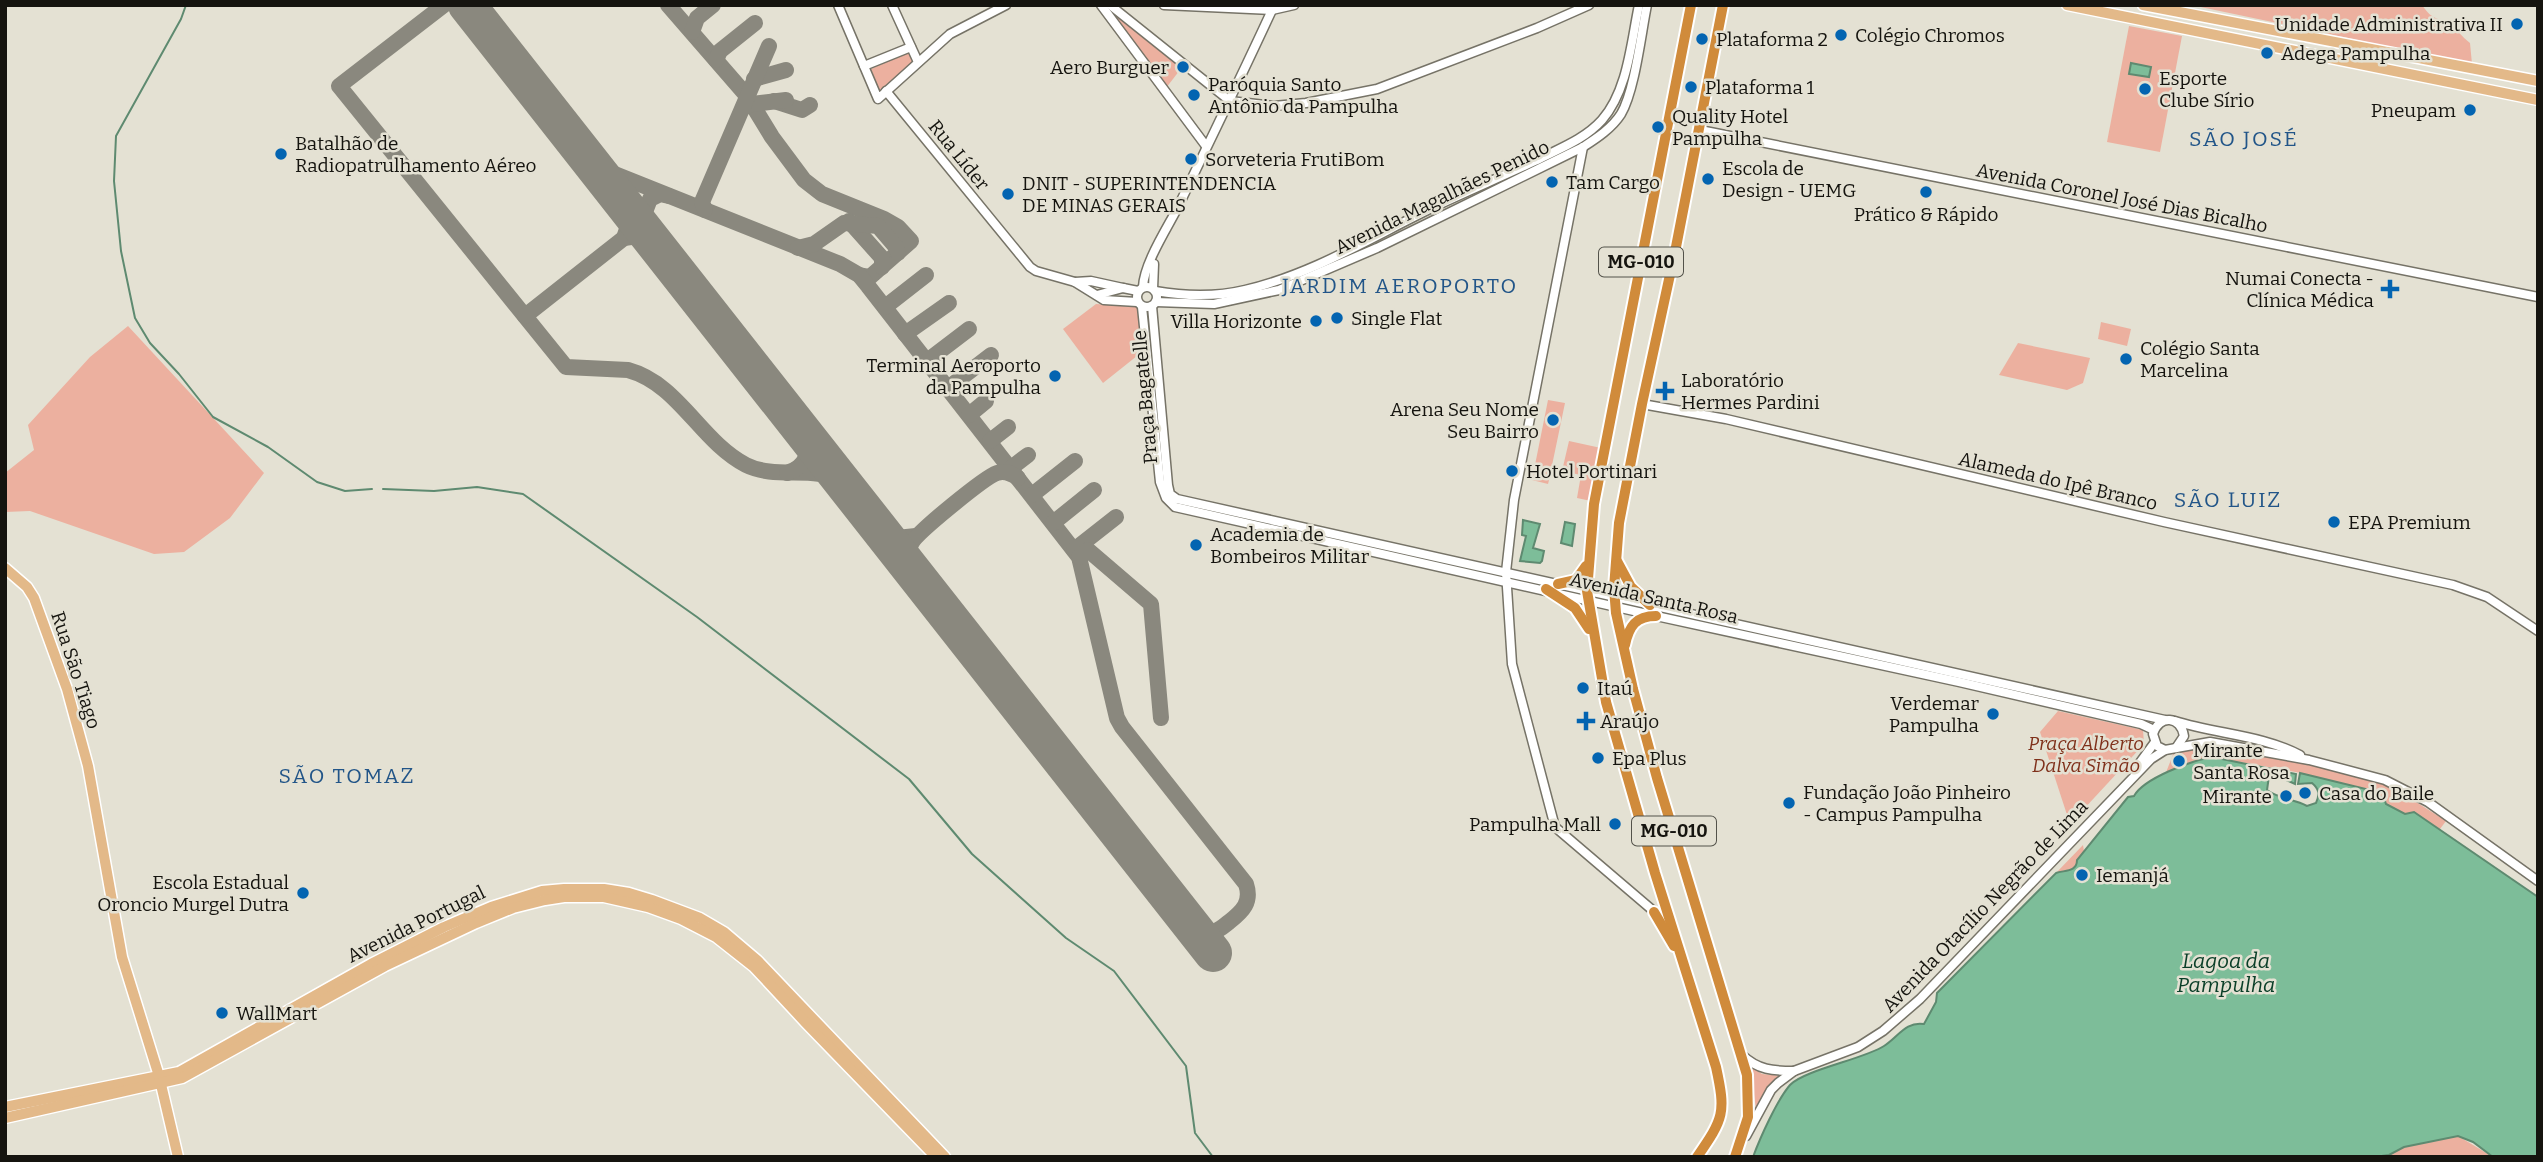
<svg xmlns="http://www.w3.org/2000/svg" width="2543" height="1162" font-family="Bitter,serif">
  <style>
    .green { fill: #ecb09f }
    .water { fill: #7dbd99; stroke: #5e8a70; stroke-width: 2 }
    .lines { fill: none; stroke-linecap: round; stroke-linejoin: round }
    .stream { stroke: #5e8a70; stroke-width: 2 }
    .taxiway { stroke: #8a887e; stroke-width: 16 }
    .runway { stroke: #8a887e; stroke-width: 38 }
    .minor-casing { stroke: #767367; stroke-width: 11 }
    .major-casing { stroke: #fff; stroke-width: 13 }
    .highway-casing { stroke: #fff; stroke-width: 14 }
    .minor { stroke: #fff; stroke-width: 8 }
    .major { stroke: #e3b989; stroke-width: 10 }
    .highway { stroke: #d08b3b; stroke-width: 10 }
    .poi-dot { fill: #0364b1; stroke: #e4e1d3; stroke-width: 2.5 }
    .labels { text-anchor: middle; dominant-baseline: central; stroke-width: 5; stroke-linejoin: round; paint-order: stroke }
    .shield { fill: #e4e1d3; stroke: #53524a; stroke-width: 2 }
    .shield-label { font-size: 18px; font-weight: bold; fill: #15140f }
    .poi-label { font-size: 19px; fill: #15140f; stroke: #e4e1d3; text-anchor: start }
    .street-label { font-size: 19px; fill: #15140f; stroke: #e4e1d3 }
    .park-label { font-size: 19px; font-style: italic; fill: #7f301a; stroke: #e4e1d3 }
    .neighbourhood-label { font-size: 21px; letter-spacing: 2px; fill: #258; stroke: #e4e1d3 }
    .water-label { font-size: 21px; font-style: italic; fill: #0a3f28; stroke: #e4e1d3 }
  </style>
  <rect width="100%" height="100%" fill="#e4e1d3"/>
  <g class="green">
    <path d="M2191,5h231c10,14 11,11 25,18 8,4 15,14 23,20l2,21z"/>
    <path d="M1108,9l75,57 -17,22z"/>
    <path d="M2129,26l53,10 -22,116 -53,-10z"/>
    <path d="M908,52l5,10 -34,29 -8,-22z"/>
    <path d="M1096,304l40,3 7,6 4,35 -44,35 -40,-54z"/>
    <path d="M2101,322l30,7 -4,17 -29,-7z"/>
    <path d="M128,326l136,147 -34,45 -46,34 -30,2 -124,-43 -25,1v-39l29,-23 -6,-25 62,-68z"/>
    <path d="M2018,343l72,15 -7,25 -16,7 -68,-15z"/>
    <path d="M1548,400l17,3 -15,72 -5,-1 5,2 -2,8 -16,-4z"/>
    <path d="M1569,441l32,7 -10,53 -14,-3 4,-23 -19,-4z"/>
    <path d="M2058,711l85,19 1,14 -74,80 -30,-92z"/>
    <path d="M2210,742l147,31 37,15 52,33 -6,8 -26,-17 -9,2 -20,-10 -1,-6 -14,-6v-2l-69,-17 -89,-16 -47,18 9,-23z"/>
    <path d="M2083,845l1,6c-3,4 -8,17 -11,18 -4,2 -12,2 -17,4z"/>
    <path d="M1750,1066l12,8 21,2 -27,33z"/>
    <path d="M2458,1136l35,21h-119l15,-2 15,-8z"/>
  </g>
  <g class="water">
    <path d="M2131,63l20,4 -2,10 -20,-3z"/>
    <path d="M1523,520l17,4 -7,24 11,3 -2,10 -2,2 -20,-2 6,-25 -4,-1z"/>
    <path d="M1565,522l10,2 -3,22 -11,-3z"/>
    <path d="M2212,757l84,17 -1,10 -22,-10 -4,2 -2,14c12,9 27,9 40,16l9,-3c4,-9 3,-14 -4,-20l-14,1 2,-11 70,17v3l14,5 2,6 19,10 9,-2 124,85v260h-45l-20,-15 -15,-6 -54,11 -15,8 -15,2h-621c7,-19 24,-57 37,-72 14,-15 74,-26 94,-39 14,-9 22,-25 40,-22l12,-22 1,-9 119,-120c9,-3 21,-1 21,-13l51,-63 6,-1c10,-18 57,-35 78,-39z"/>
  </g>
  <g class="lines">
    <g class="stream">
      <path d="M186,5l-5,14 -65,117 -2,45 7,70 14,67 15,25 29,31 34,43 55,30 49,35 28,9 27,-2"/>
      <path d="M383,489l51,2 43,-4 46,7 174,123 212,162 63,75 94,84 48,33 72,95 9,67 18,24"/>
    </g>
    <g class="taxiway">
      <path d="M444,5l-105,81 227,281 62,3c51,14 72,71 118,95 30,15 67,0 96,16"/>
      <path d="M461,5l9,4"/>
      <path d="M668,5l79,91 25,41 32,43 18,14 62,25 14,8 13,14 -41,36 -11,-2"/>
      <path d="M692,32l5,-14 16,-13"/>
      <path d="M716,60l4,-9 35,-28"/>
      <path d="M754,79l32,-9"/>
      <path d="M774,101l28,9 8,-5"/>
      <path d="M745,107l7,-3 34,-4"/>
      <path d="M587,158l20,13 233,93 19,11 9,11 211,271 38,161 5,9 124,157c6,18 -3,27 -17,38 -4,3 -9,8 -14,9 -10,2 -19,-4 -26,-9"/>
      <path d="M705,210l-3,-8 67,-156"/>
      <path d="M849,221l33,37v9"/>
      <path d="M646,232l-1,-20 5,-13 10,-5 9,2"/>
      <path d="M624,238l6,-18 -5,-14"/>
      <path d="M798,248l16,-4 30,-21 34,3 18,21 2,6"/>
      <path d="M885,307l41,-32"/>
      <path d="M525,316l99,-78 14,-2 15,6"/>
      <path d="M905,334l44,-31"/>
      <path d="M927,361l42,-32"/>
      <path d="M948,388l43,-33"/>
      <path d="M969,415l17,-14"/>
      <path d="M990,441l18,-14"/>
      <path d="M1011,468l17,-13"/>
      <path d="M787,473c19,-6 24,-20 18,-38"/>
      <path d="M1032,495l43,-34"/>
      <path d="M1053,523l41,-33"/>
      <path d="M883,533l14,5 19,-2"/>
      <path d="M1074,550l42,-33"/>
      <path d="M1079,557l9,-7 63,54 10,114"/>
      <path d="M909,566c0,-7 -1,-15 2,-22 5,-11 74,-67 86,-71 8,-3 15,1 21,5"/>
    </g>
    <path class="runway" d="M467,5l746,948"/>
    <defs>
      <g id="minor">
        <path d="M838,5l40,94 72,-65 56,-29"/>
        <path d="M892,5l26,57"/>
        <path d="M1101,5l105,141"/>
        <path d="M1110,5l120,96 44,5 32,-3 71,-14 160,-61 52,-23"/>
        <path d="M1164,5l108,5 22,-5"/>
        <path d="M864,66l47,-19"/>
        <path d="M886,91l144,176 6,4 39,11 29,18 33,2"/>
        <path d="M1700,130l838,167"/>
        <path d="M1583,147l-69,353 -8,72 6,92 43,163 102,87"/>
        <path d="M1075,282l16,-1 32,7"/>
        <circle cx="1147" cy="297" r="10"/>
        <path d="M1143,287c1,-23 23,-57 34,-78 32,-66 64,-132 95,-199"/>
        <path d="M1153,289l1,-25"/>
        <path d="M1155,291c29,5 61,6 90,-1 69,-16 130,-55 193,-85 32,-15 65,-29 97,-44 23,-12 49,-21 67,-41 26,-30 29,-77 37,-115"/>
        <path d="M1097,295l26,-7 15,3"/>
        <path d="M1156,302l58,2 65,-14 98,-42 206,-101c14,-9 29,-19 38,-33 14,-24 20,-80 26,-109"/>
        <path d="M1152,306l16,179 2,9 7,5 988,221"/>
        <path d="M1142,307l18,175 6,16 9,9 481,109 303,66 182,42 13,6"/>
        <path d="M1642,404l84,15 438,103 289,63 34,12 51,34"/>
        <path d="M2175,721c41,13 87,14 125,34"/>
        <path d="M2165,750l-8,-4 -4,-12c6,-20 28,-18 31,2l-8,12"/>
        <path d="M2136,768l19,-26"/>
        <path d="M1742,1055c16,15 31,16 52,16"/>
        <path d="M1746,1136l25,-46 7,-7 16,-12 64,-24 25,-16 37,-32 231,-240 14,-9 45,-8 99,18 76,20 43,22 110,79"/>
      </g>
      <g id="major">
        <path d="M2067,5l471,95"/>
        <path d="M2143,5l395,76"/>
        <path d="M5,568l22,19 7,11 33,91 21,77 34,191 37,119 19,81"/>
        <path d="M5,1107l174,-35 192,-108 73,-37 47,-20 51,-16 22,-2h40l25,4 23,7 48,18 24,14 33,28 188,197"/>
        <path d="M5,1118l177,-40 203,-112 91,-43 37,-15 32,-8 19,-3h40l44,10 33,12 35,18 38,30 52,56 130,134"/>
      </g>
      <g id="highway">
        <path d="M1691,5l-97,499 -7,87 19,111 49,171 61,194c10,46 8,51 -19,90"/>
        <path d="M1723,5l-47,242 -34,157 -23,119 -5,65 2,25 17,76 24,89 90,297 1,42 -13,40"/>
        <path d="M1617,561l14,26 19,18"/>
        <path d="M1558,584l18,-4 10,-14"/>
        <path d="M1546,589l29,19 14,21"/>
        <path d="M1625,645c4,-19 11,-29 31,-29"/>
        <path d="M1654,912l20,34"/>
      </g>
    </defs>
    <use href="#minor" class="minor-casing"/>
    <use href="#major" class="major-casing"/>
    <use href="#highway" class="highway-casing"/>
    <use href="#minor" class="minor"/>
    <use href="#major" class="major"/>
    <use href="#highway" class="highway"/>
  </g>
  <g class="poi-dot">
    <circle cx="2517" cy="24" r="7"/>
    <circle cx="1841" cy="35" r="7"/>
    <circle cx="1702" cy="39" r="7"/>
    <circle cx="2267" cy="53" r="7"/>
    <circle cx="1183" cy="67" r="7"/>
    <circle cx="1691" cy="87" r="7"/>
    <circle cx="2145" cy="89" r="7"/>
    <circle cx="1194" cy="95" r="7"/>
    <circle cx="2470" cy="110" r="7"/>
    <circle cx="1658" cy="127" r="7"/>
    <circle cx="281" cy="154" r="7"/>
    <circle cx="1191" cy="159" r="7"/>
    <circle cx="1708" cy="179" r="7"/>
    <circle cx="1552" cy="182" r="7"/>
    <circle cx="1926" cy="192" r="7"/>
    <circle cx="1008" cy="194" r="7"/>
    <path d="M2386.5 278.5h7v7h7v7h-7v7h-7v-7h-7v-7h7z"/>
    <circle cx="1337" cy="318" r="7"/>
    <circle cx="1316" cy="321" r="7"/>
    <circle cx="2126" cy="359" r="7"/>
    <circle cx="1055" cy="376" r="7"/>
    <path d="M1661.5 380.5h7v7h7v7h-7v7h-7v-7h-7v-7h7z"/>
    <circle cx="1553" cy="420" r="7"/>
    <circle cx="1512" cy="471" r="7"/>
    <circle cx="2334" cy="522" r="7"/>
    <circle cx="1196" cy="545" r="7"/>
    <circle cx="1583" cy="688" r="7"/>
    <circle cx="1993" cy="714" r="7"/>
    <path d="M1582.5 710.5h7v7h7v7h-7v7h-7v-7h-7v-7h7z"/>
    <circle cx="1598" cy="758" r="7"/>
    <circle cx="2179" cy="761" r="7"/>
    <circle cx="2305" cy="793" r="7"/>
    <circle cx="2286" cy="796" r="7"/>
    <circle cx="1789" cy="803" r="7"/>
    <circle cx="1615" cy="824" r="7"/>
    <circle cx="2082" cy="875" r="7"/>
    <circle cx="303" cy="893" r="7"/>
    <circle cx="222" cy="1013" r="7"/>
  </g>
  <g class="labels">
    <g class="shield">
      <rect x="1599" y="247.5" width="84" height="29" rx="5"/>
      <rect x="1632" y="816.5" width="84" height="29" rx="5"/>
    </g>
    <g class="shield-label">
      <text x="1641" y="262">MG-010</text>
      <text x="1674" y="831">MG-010</text>
    </g>
    <g class="poi-label">
      <text x="2503" y="24" text-anchor="end">Unidade Administrativa II</text>
      <text x="1855" y="35">Colégio Chromos</text>
      <text x="1716" y="39">Plataforma 2</text>
      <text x="2281" y="53">Adega Pampulha</text>
      <text x="1169" y="67" text-anchor="end">Aero Burguer</text>
      <text x="2159" y="78">Esporte<tspan x="2159" dy="22">Clube Sírio</tspan></text>
      <text x="1208" y="84">Paróquia Santo<tspan x="1208" dy="22">Antônio da Pampulha</tspan></text>
      <text x="1705" y="87">Plataforma 1</text>
      <text x="2456" y="110" text-anchor="end">Pneupam</text>
      <text x="1672" y="116">Quality Hotel<tspan x="1672" dy="22">Pampulha</tspan></text>
      <text x="295" y="143">Batalhão de<tspan x="295" dy="22">Radiopatrulhamento Aéreo</tspan></text>
      <text x="1205" y="159">Sorveteria FrutiBom</text>
      <text x="1722" y="168">Escola de<tspan x="1722" dy="22">Design - UEMG</tspan></text>
      <text x="1566" y="182">Tam Cargo</text>
      <text x="1022" y="183">DNIT - SUPERINTENDENCIA<tspan x="1022" dy="22">DE MINAS GERAIS</tspan></text>
      <text x="1926" y="214" text-anchor="middle">Prático &amp; Rápido</text>
      <text x="2374" y="278" text-anchor="end">Numai Conecta -<tspan x="2374" dy="22">Clínica Médica</tspan></text>
      <text x="1351" y="318">Single Flat</text>
      <text x="1302" y="321" text-anchor="end">Villa Horizonte</text>
      <text x="2140" y="348">Colégio Santa<tspan x="2140" dy="22">Marcelina</tspan></text>
      <text x="1041" y="365" text-anchor="end">Terminal Aeroporto<tspan x="1041" dy="22">da Pampulha</tspan></text>
      <text x="1681" y="380">Laboratório<tspan x="1681" dy="22">Hermes Pardini</tspan></text>
      <text x="1539" y="409" text-anchor="end">Arena Seu Nome<tspan x="1539" dy="22">Seu Bairro</tspan></text>
      <text x="1526" y="471">Hotel Portinari</text>
      <text x="2348" y="522">EPA Premium</text>
      <text x="1210" y="534">Academia de<tspan x="1210" dy="22">Bombeiros Militar</tspan></text>
      <text x="1597" y="688">Itaú</text>
      <text x="1979" y="703" text-anchor="end">Verdemar<tspan x="1979" dy="22">Pampulha</tspan></text>
      <text x="1600" y="721">Araújo</text>
      <text x="2193" y="750">Mirante<tspan x="2193" dy="22">Santa Rosa</tspan></text>
      <text x="1612" y="758">Epa Plus</text>
      <text x="1803" y="792">Fundação João Pinheiro<tspan x="1803" dy="22">- Campus Pampulha</tspan></text>
      <text x="2319" y="793">Casa do Baile</text>
      <text x="2272" y="796" text-anchor="end">Mirante</text>
      <text x="1601" y="824" text-anchor="end">Pampulha Mall</text>
      <text x="2096" y="875">Iemanjá</text>
      <text x="289" y="882" text-anchor="end">Escola Estadual<tspan x="289" dy="22">Oroncio Murgel Dutra</tspan></text>
      <text x="236" y="1013">WallMart</text>
    </g>
    <g class="street-label">
      <text transform="translate(959 155) rotate(51)">Rua Líder</text>
      <text transform="translate(1442 197) rotate(-26)">Avenida Magalhães Penido</text>
      <text transform="translate(2122 198) rotate(11)">Avenida Coronel José Dias Bicalho</text>
      <text transform="translate(1145 397) rotate(-95)">Praça Bagatelle</text>
      <text transform="translate(2058 481) rotate(13)">Alameda do Ipê Branco</text>
      <text transform="translate(1654 598) rotate(13)">Avenida Santa Rosa</text>
      <text transform="translate(76 670) rotate(72)">Rua São Tiago</text>
      <text transform="translate(1985 906) rotate(-46)">Avenida Otacílio Negrão de Lima</text>
      <text transform="translate(416 924) rotate(-26)">Avenida Portugal</text>
    </g>
    <g class="park-label">
      <text x="2086" y="743">Praça Alberto<tspan x="2086" dy="22">Dalva Simão</tspan></text>
    </g>
    <g class="neighbourhood-label">
      <text x="2244" y="139">SÃO JOSÉ</text>
      <text x="1400" y="286">JARDIM AEROPORTO</text>
      <text x="2228" y="500">SÃO LUIZ</text>
      <text x="347" y="776">SÃO TOMAZ</text>
    </g>
    <g class="water-label">
      <text x="2226" y="961">Lagoa da<tspan x="2226" dy="24">Pampulha</tspan></text>
    </g>
  </g>
  <rect width="2543" height="1162" fill="none" stroke="#15140f" stroke-width="14"/>
</svg>
